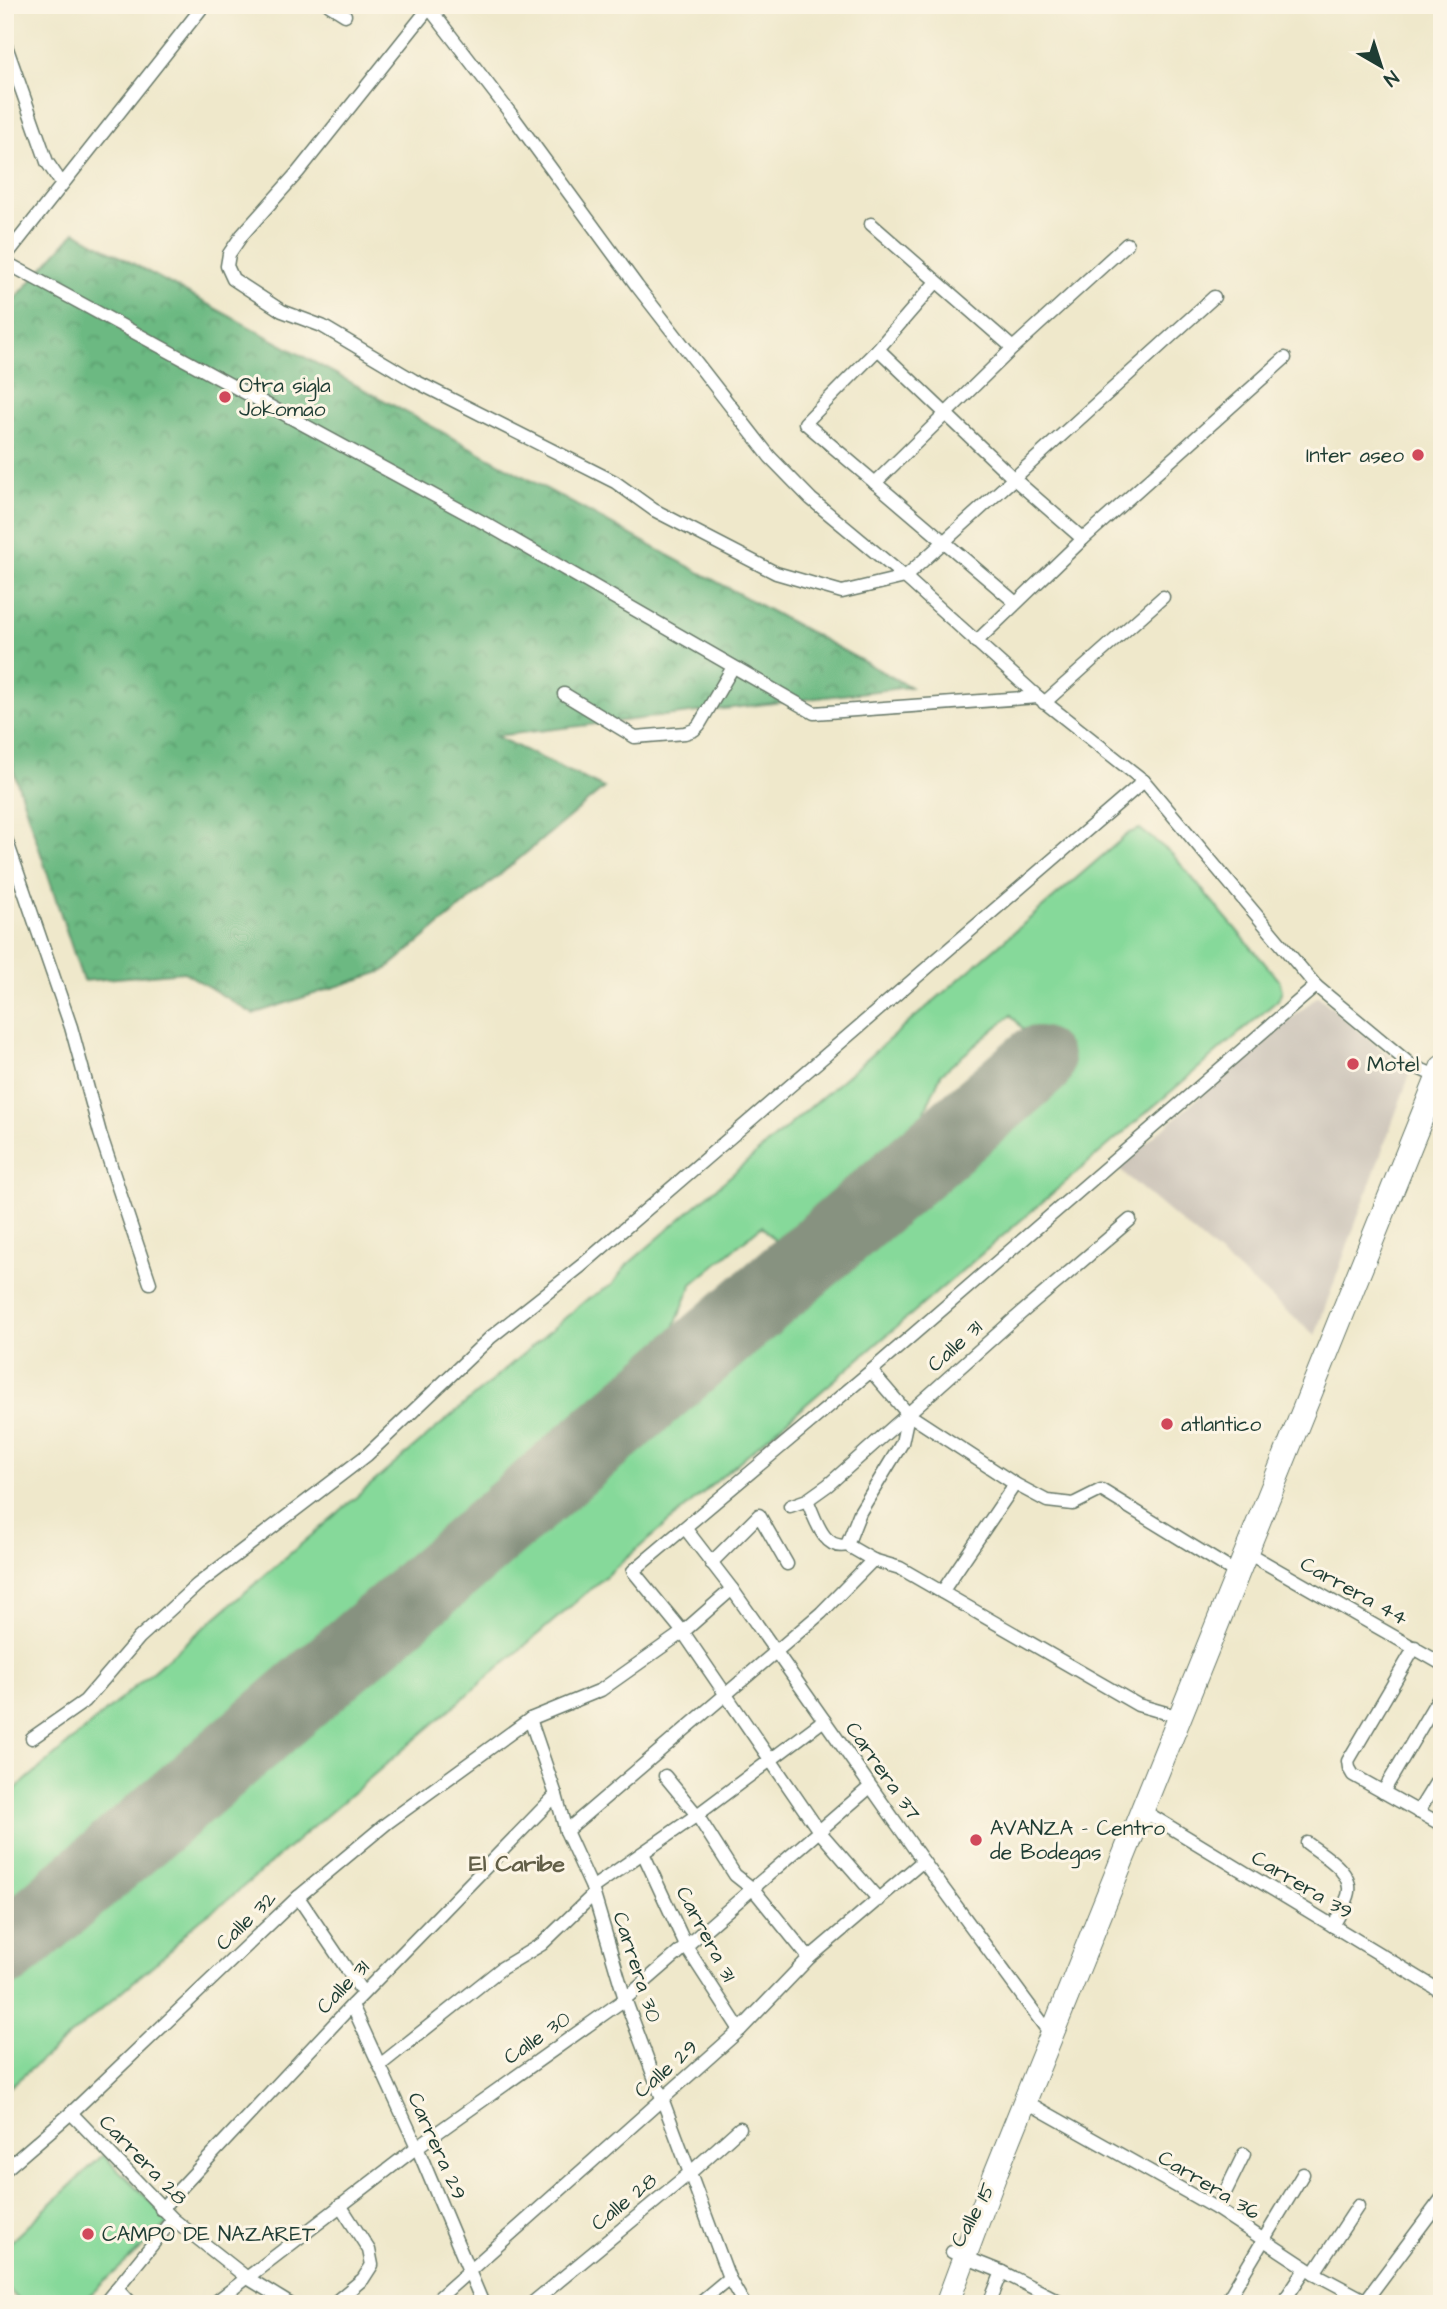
<svg xmlns="http://www.w3.org/2000/svg" width="1447" height="2309" font-family="'Architects Daughter',sans-serif">
  <style>
    .industrial { fill: #cbc3b8 }
    .green { fill: #86d99a; stroke: #528b67; stroke-width: 2 }
    .forest { fill: url(#forest-crowns); stroke: #467b5b; stroke-width: 2 }
    .lines { fill: none; stroke-linecap: round; stroke-linejoin: round }
    .runway { stroke: #879280; stroke-width: 74 }
    .street-casing { stroke: #687969; stroke-width: 15 }
    .highway-casing { stroke: #687969; stroke-width: 25 }
    .street { stroke: #fff; stroke-width: 12 }
    .highway { stroke: #fff; stroke-width: 23 }
    .poi-dot { fill: #d1495b; stroke: #fcf5e5; stroke-width: 2.5 }
    .labels { text-anchor: middle; dominant-baseline: central; stroke-width: 6; stroke-linejoin: round; paint-order: stroke }
    .poi-label { font-size: 21px; fill: #1f3d34; stroke: #fcf5e5; text-anchor: start }
    .street-label { font-size: 21px; fill: #1f3d34; stroke: #fcf5e5 }
    .neighbourhood-label { font-size: 23px; font-weight: bold; fill: #625f48; stroke: #fcf5e5 }
  </style>
  <defs>
    <pattern id="forest-crowns" width="20" height="18" patternUnits="userSpaceOnUse" patternTransform="scale(1.75)"><rect width="20" height="18" fill="#6cb982"/><path d="M2 6a3 3 0 1 1 6 0M12 15a3 3 0 1 1 6 0" fill="none" stroke="#58986b"/></pattern>
  </defs>
  <rect width="100%" height="100%" fill="#fcf5e5"/>
  <filter id="ink" filterUnits="userSpaceOnUse"><feTurbulence type="fractalNoise" baseFrequency=".0143" numOctaves="2"/><feDisplacementMap in="SourceGraphic" scale="14" xChannelSelector="R" yChannelSelector="G"/><feConvolveMatrix kernelMatrix="1 2 1 2 8 2 1 2 1" color-interpolation-filters="sRGB"/></filter>
  <filter id="wash" filterUnits="userSpaceOnUse"><feTurbulence type="fractalNoise" baseFrequency=".00686" numOctaves="4" result="noise"/><feDisplacementMap in="SourceGraphic" scale="28" xChannelSelector="R" yChannelSelector="G"/><feGaussianBlur stdDeviation="1.57" result="paint"/><feColorMatrix in="noise" values="0 0 0 0 0 0 0 0 0 0 0 0 0 0 0 0 0 1.4 0 .05"/><feComposite in="paint" operator="in"/></filter>
  <g filter="url(#wash)">
    <rect width="100%" height="100%" fill="#efe8cb"/>
    <path class="industrial" d="M1318,996l92,78 -95,261 -198,-167z"/>
    <g class="green">
      <path d="M1140,829l32,25 107,126 3,10 -4,10 -1055,904c-21,13 -36,25 -51,45l-167,142v-106l1058,-910 -52,-60 -70,59 -29,66 -131,108 -19,-22 -70,58 -29,70 -658,566v-122l581,-498 26,-15 15,-20 502,-432z"/>
      <path d="M103,2155l68,66 -91,83h-58l-17,-19v-38z"/>
    </g>
    <path class="forest" d="M75,232l835,455 -415,49 109,52 -220,183 -131,43 -69,-42 -101,9 -78,-236v-435z"/>
    <g class="lines">
      <path class="runway" d="M5,1950l1032,-887"/>
    </g>
  </g>
  <g filter="url(#ink)">
    <g class="lines">
      <defs>
        <g id="street">
          <path d="M329,5l16,10"/>
          <path d="M427,5l87,113 123,168 133,171 41,42 94,78 133,120 106,84 172,205 95,79 27,12"/>
          <path d="M429,8l-131,164 -56,63 -13,19 -2,12 6,13 49,32 40,15 91,54 202,102 39,28 122,63 66,19 63,-15 309,-280"/>
          <path d="M5,43l42,119 15,22"/>
          <path d="M871,224l142,124"/>
          <path d="M5,257l199,-252"/>
          <path d="M5,262l483,263 326,188 224,-16"/>
          <path d="M936,282l-58,67 -73,74 211,180"/>
          <path d="M878,349l135,129 70,61"/>
          <path d="M875,483l138,-135 114,-104"/>
          <path d="M976,642l107,-103 202,-181"/>
          <path d="M564,694l71,43 50,-4 9,-3 5,-5 34,-58"/>
          <path d="M1044,703l119,-106"/>
          <path d="M5,836l66,191 29,106 50,150"/>
          <path d="M871,1371l37,43 107,70 32,17 26,3 28,-14 137,84"/>
          <path d="M807,1500c8,17 16,51 40,45"/>
          <path d="M790,1506l17,-6 21,-15 184,-164 118,-101"/>
          <path d="M685,1528l47,61 191,272 128,174"/>
          <path d="M847,1545l26,15 27,8 238,137 42,12"/>
          <path d="M847,1545l13,-33 42,-69 6,-28"/>
          <path d="M1246,1552l196,112"/>
          <path d="M711,1563l48,-48 28,49"/>
          <path d="M942,1592l73,-108"/>
          <path d="M1415,1647l-67,114 1,7 4,7 89,50"/>
          <path d="M530,1719l26,76 10,36 26,57 33,111 104,279 15,26"/>
          <path d="M32,1738l53,-37 54,-63 58,-53 170,-130 124,-118 90,-71 563,-485"/>
          <path d="M665,1776l32,39 38,60 19,15 55,68"/>
          <path d="M1383,1792l59,-100"/>
          <path d="M1142,1810l300,182"/>
          <path d="M1418,1812l24,-39"/>
          <path d="M566,1831l255,-218 52,-53"/>
          <path d="M1307,1843c16,12 49,30 41,53 -4,11 -10,21 -15,30"/>
          <path d="M643,1853l44,95 53,82"/>
          <path d="M592,1888l105,-73 127,-95"/>
          <path d="M298,1897l65,96"/>
          <path d="M879,1900l-60,-69 -136,-199 -50,-61 238,-200 445,-385"/>
          <path d="M352,2005l65,142 66,157"/>
          <path d="M380,2065l122,-97 40,-24 51,-49"/>
          <path d="M1025,2101l192,108 97,64 58,31"/>
          <path d="M71,2113l102,106 73,58 44,27"/>
          <path d="M5,2170l66,-57 227,-216 89,-74 143,-104 71,-29 82,-58 49,-43"/>
          <path d="M161,2209l191,-204 204,-210"/>
          <path d="M1217,2209l27,-55"/>
          <path d="M952,2252l50,20 63,32"/>
          <path d="M1314,2273l44,-67"/>
          <path d="M117,2288l15,16"/>
          <path d="M1366,2300l76,-102"/>
          <path d="M104,2304l69,-85"/>
          <path d="M213,2304l204,-157 208,-148 245,-212"/>
          <path d="M333,2304l30,-25 9,-14 -3,-15 -29,-45"/>
          <path d="M432,2304l308,-274 69,-72 114,-97"/>
          <path d="M531,2304l160,-132 49,-44"/>
          <path d="M698,2304l31,-26"/>
          <path d="M989,2304l13,-32"/>
          <path d="M1225,2304l78,-130"/>
          <path d="M1282,2304l24,-36"/>
          <path d="M1440,2304l2,-3"/>
        </g>
        <path id="highway" d="M947,2304l48,-129 447,-1108"/>
      </defs>
      <use href="#street" class="street-casing"/>
      <use href="#highway" class="highway-casing"/>
      <use href="#street" class="street"/>
      <use href="#highway" class="highway"/>
    </g>
  </g>
  <g class="poi-dot">
    <circle cx="225" cy="397" r="7"/>
    <circle cx="1418" cy="455" r="7"/>
    <circle cx="1353" cy="1064" r="7"/>
    <circle cx="1167" cy="1424" r="7"/>
    <circle cx="976" cy="1840" r="7"/>
    <circle cx="88" cy="2234" r="7"/>
  </g>
  <g class="labels">
    <g class="poi-label">
      <text x="239" y="385">Otra sigla<tspan x="239" dy="24">Jokomao</tspan></text>
      <text x="1404" y="455" text-anchor="end">Inter aseo</text>
      <text x="1367" y="1064">Motel</text>
      <text x="1181" y="1424">atlantico</text>
      <text x="990" y="1828">AVANZA - Centro<tspan x="990" dy="24">de Bodegas</tspan></text>
      <text x="102" y="2234">CAMPO DE NAZARET</text>
    </g>
    <g class="street-label">
      <text transform="translate(955 1346) rotate(-42)">Calle 31</text>
      <text transform="translate(1354 1591) rotate(29)">Carrera 44</text>
      <text transform="translate(883 1771) rotate(55)">Carrera 37</text>
      <text transform="translate(1302 1885) rotate(31)">Carrera 39</text>
      <text transform="translate(246 1921) rotate(-44)">Calle 32</text>
      <text transform="translate(706 1934) rotate(62)">Carrera 31</text>
      <text transform="translate(637 1967) rotate(72)">Carrera 30</text>
      <text transform="translate(343 1987) rotate(-46)">Calle 31</text>
      <text transform="translate(537 2038) rotate(-35)">Calle 30</text>
      <text transform="translate(666 2069) rotate(-41)">Calle 29</text>
      <text transform="translate(437 2146) rotate(66)">Carrera 29</text>
      <text transform="translate(143 2160) rotate(46)">Carrera 28</text>
      <text transform="translate(1209 2185) rotate(31)">Carrera 36</text>
      <text transform="translate(624 2202) rotate(-39)">Calle 28</text>
      <text transform="translate(973 2215) rotate(-61)">Calle 15</text>
    </g>
    <g class="neighbourhood-label">
      <text x="517" y="1864">El Caribe</text>
    </g>
  </g>
  <rect width="1447" height="2309" fill="none" stroke="#fcf5e5" stroke-width="28"/>
  <g transform="translate(1381 66) rotate(141)" stroke="#fcf5e5" stroke-width="5" paint-order="stroke">
  <path d="M0-5L12 26L0 18L-12 26Z" fill="#1f3d34"/>
  <text y="-10" font-size="19" font-weight="bold" text-anchor="middle" fill="#1f3d34">N</text>
  </g>
</svg>
